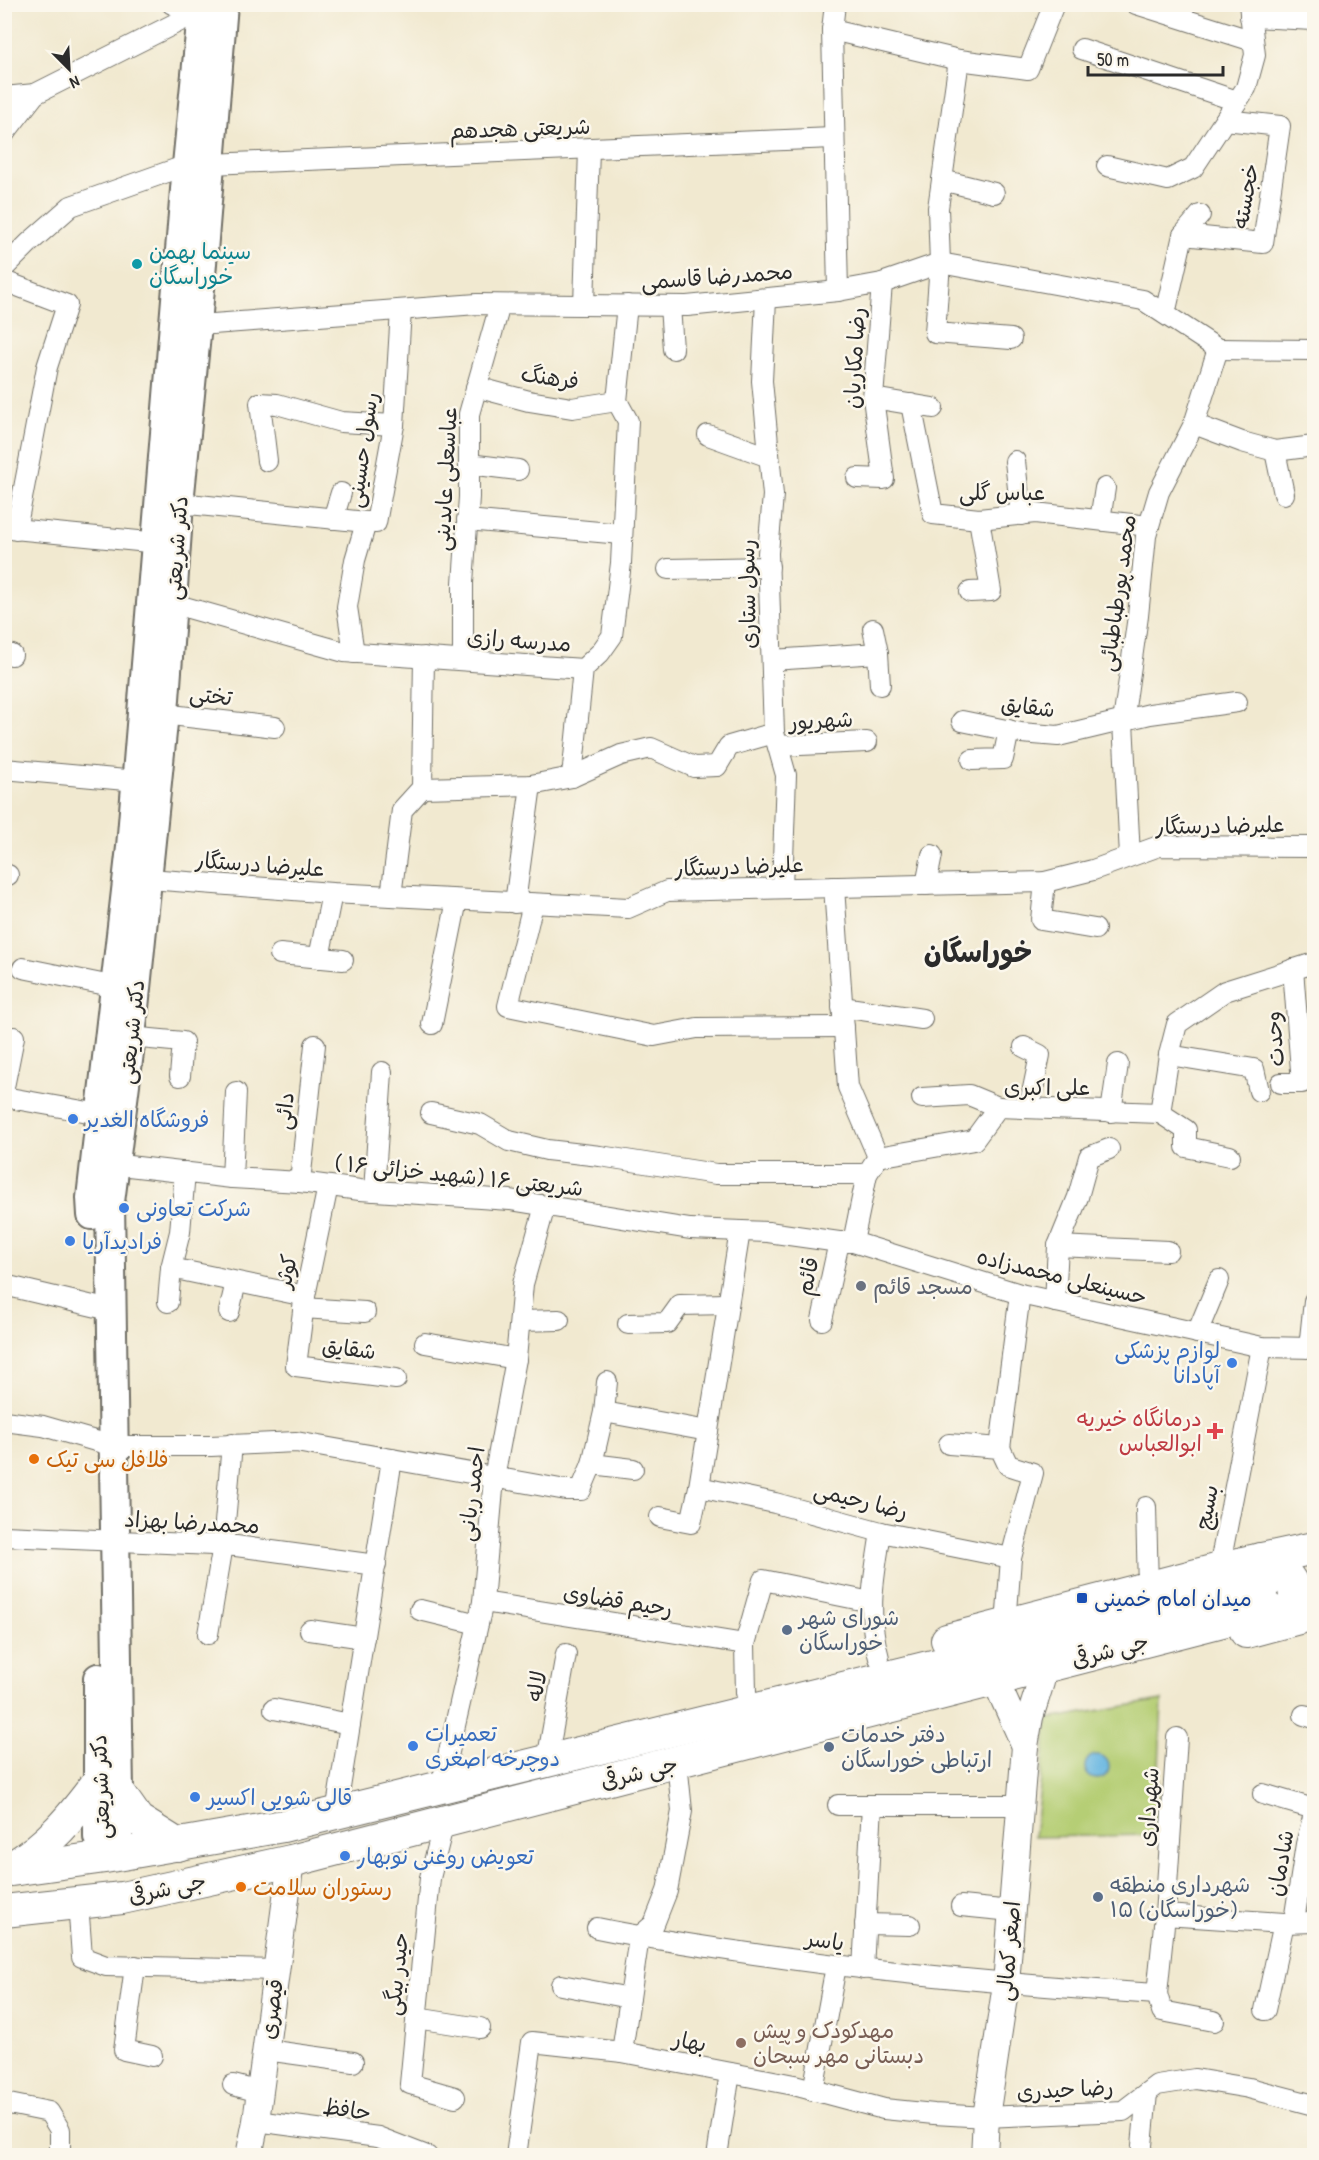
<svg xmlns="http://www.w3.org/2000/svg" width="1319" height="2160" font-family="'Patrick Hand','Playpen Sans Arabic',sans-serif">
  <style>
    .green { fill: #b5ce74; stroke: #707c50; stroke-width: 1.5 }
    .water { fill: #66b6e1; stroke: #487086; stroke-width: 1.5 }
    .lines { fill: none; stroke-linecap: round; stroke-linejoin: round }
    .primary-tunnel { stroke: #c9c3af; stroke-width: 32; stroke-dasharray: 32 16; stroke-linecap: butt }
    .minor-casing { stroke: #706e65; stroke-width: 22 }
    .tertiary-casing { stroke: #706e65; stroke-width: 28 }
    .secondary-casing { stroke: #706e65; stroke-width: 32 }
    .primary-casing { stroke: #706e65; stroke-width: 34 }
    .minor { stroke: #fff; stroke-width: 20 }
    .tertiary { stroke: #fff; stroke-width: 26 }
    .secondary { stroke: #fff; stroke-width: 28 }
    .primary { stroke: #fff; stroke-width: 32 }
    .culture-dot { fill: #0f9aa8; stroke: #fbf7ec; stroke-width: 2 }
    .shop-dot { fill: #3f7fe0; stroke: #fbf7ec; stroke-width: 2 }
    .worship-dot { fill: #6b7280; stroke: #fbf7ec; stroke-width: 2 }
    .health-dot { fill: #e0444e; stroke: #fbf7ec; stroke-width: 2 }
    .food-dot { fill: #e8710a; stroke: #fbf7ec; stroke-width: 2 }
    .transit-dot { fill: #1a4fb4; stroke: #fbf7ec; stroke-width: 2 }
    .service-dot { fill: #5c6f8a; stroke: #fbf7ec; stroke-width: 2 }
    .education-dot { fill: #8d6e63; stroke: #fbf7ec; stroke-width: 2 }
    .labels { text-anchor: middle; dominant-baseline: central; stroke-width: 5; stroke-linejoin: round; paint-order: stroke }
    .street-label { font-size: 22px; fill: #2b2b2b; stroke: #fbf7ec }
    .culture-label { font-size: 22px; fill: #0d838f; stroke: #fbf7ec; text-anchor: start }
    .shop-label { font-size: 22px; fill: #366cbe; stroke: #fbf7ec; text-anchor: start }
    .worship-label { font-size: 22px; fill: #5b616d; stroke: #fbf7ec; text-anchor: start }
    .health-label { font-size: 22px; fill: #be3a42; stroke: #fbf7ec; text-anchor: end }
    .food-label { font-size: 22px; fill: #c56008; stroke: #fbf7ec; text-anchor: start }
    .transit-label { font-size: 22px; fill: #164399; stroke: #fbf7ec; text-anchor: start }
    .service-label { font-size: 22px; fill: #4e5e75; stroke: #fbf7ec; text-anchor: start }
    .education-label { font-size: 22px; fill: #785e54; stroke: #fbf7ec; text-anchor: start }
    .district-label { font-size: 28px; font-weight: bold; fill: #2b2b2b; stroke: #fbf7ec }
  </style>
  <rect width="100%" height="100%" fill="#fbf7ec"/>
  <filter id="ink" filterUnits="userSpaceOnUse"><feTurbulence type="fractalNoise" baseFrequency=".0167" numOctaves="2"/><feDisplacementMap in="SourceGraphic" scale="12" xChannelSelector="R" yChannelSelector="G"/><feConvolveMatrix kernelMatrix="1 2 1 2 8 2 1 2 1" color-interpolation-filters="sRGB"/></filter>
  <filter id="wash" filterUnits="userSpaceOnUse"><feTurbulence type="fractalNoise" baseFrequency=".008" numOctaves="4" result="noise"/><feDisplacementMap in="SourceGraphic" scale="24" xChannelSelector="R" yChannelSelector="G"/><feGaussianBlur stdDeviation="1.35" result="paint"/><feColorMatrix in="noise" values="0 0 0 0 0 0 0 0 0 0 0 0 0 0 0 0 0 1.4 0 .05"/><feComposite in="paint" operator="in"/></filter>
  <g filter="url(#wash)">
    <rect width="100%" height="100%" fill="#f1e9d0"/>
    <path class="green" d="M1162,1700l-6,135 -122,2 14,-118z"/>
    <circle class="water" cx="1097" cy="1767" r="12"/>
  </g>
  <g filter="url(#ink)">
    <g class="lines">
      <path class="primary-tunnel" d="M1265,1584l49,-13"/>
      <defs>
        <g id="minor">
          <path d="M835,4l-3,26 6,261"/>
          <path d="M1136,4l117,37"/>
          <path d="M1250,17l64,3"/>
          <path d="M832,30l127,30 69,9 26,-65"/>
          <path d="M1082,49l155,52"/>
          <path d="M959,60l-21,148 2,55 -5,70 76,6"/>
          <path d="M4,97l31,-3 167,-84 -30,-6"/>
          <path d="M4,134l31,-40"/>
          <path d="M1107,166l61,14 25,-12 53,-80 9,-33 -6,-51"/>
          <path d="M942,180l52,13"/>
          <path d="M1183,235l17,-20"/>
          <path d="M4,268l25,-25 42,-37 116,-41 646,-27"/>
          <path d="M4,281l63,24 -20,62 -31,163"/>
          <path d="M766,299l-4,82 11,114 -5,58 6,180 12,42 -4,113"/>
          <path d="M584,305l5,-156"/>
          <path d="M670,306l3,43"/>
          <path d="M1165,314l18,-79 80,8 17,-117 -55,-6"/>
          <path d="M186,326l291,-22 210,2 151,-15 44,-8 58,-20 203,37 75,49"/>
          <path d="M1218,349l96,1"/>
          <path d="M476,387l53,14 43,7 45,-7"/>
          <path d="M873,398l60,10"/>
          <path d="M911,404l22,110 46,5 56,-6 114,13"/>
          <path d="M1194,424l48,18 33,9 39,-5"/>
          <path d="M708,435l61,22"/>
          <path d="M1275,451l9,43"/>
          <path d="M267,461l-7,-58 17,1 64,18 53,3"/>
          <path d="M1015,461l6,54"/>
          <path d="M469,464l49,6"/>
          <path d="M857,478l27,1 -11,-81 9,-115"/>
          <path d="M169,503h10l197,20 18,-98 7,-115"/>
          <path d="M333,519l8,-26"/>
          <path d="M467,520l154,14"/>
          <path d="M1100,520l5,-32"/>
          <path d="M4,528l165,16"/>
          <path d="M668,569l101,-2"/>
          <path d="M970,592l21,-1 -12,-72"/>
          <path d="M160,600l184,52 239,17 17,-16 12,-17 9,-73 7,-142 -11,-20 10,-96"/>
          <path d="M873,629l5,24 2,32"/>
          <path d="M4,653l8,2"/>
          <path d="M354,653l-7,-46 8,-47 11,-37"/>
          <path d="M463,659v-76l6,-86v-83l31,-109"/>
          <path d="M772,660l106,-7"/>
          <path d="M154,713l121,14"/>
          <path d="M962,721l59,12 37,3 92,-22 87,-12"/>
          <path d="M778,746l89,-4"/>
          <path d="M972,760l31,-1 6,-29"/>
          <path d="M4,769l144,13"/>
          <path d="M572,777l11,-108"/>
          <path d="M422,788l109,-3 41,-8 49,-22 30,-7 43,19 23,-1 12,-20 45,-13"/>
          <path d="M1130,856l-7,-134 15,-106 8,-80 13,-44 35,-68 24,-75"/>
          <path d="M4,874l4,1"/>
          <path d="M136,878l196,15 296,15 39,-17 378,-9 48,-12 66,-24 155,1"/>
          <path d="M1045,882l-4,38 54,9"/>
          <path d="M926,885l6,-30"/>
          <path d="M834,887l14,200 30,70 -11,17 -14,68"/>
          <path d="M391,896l11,-86 20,-22 2,-131"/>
          <path d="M515,903l16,-118"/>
          <path d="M533,904l-25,102 146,30 43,-8 147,-1"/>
          <path d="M280,954l63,6"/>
          <path d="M319,958l13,-65"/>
          <path d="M23,968l103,21"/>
          <path d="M842,1007l80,12"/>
          <path d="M432,1024l25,-124"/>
          <path d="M119,1036l64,6 -3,34"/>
          <path d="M1024,1047l16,8 -11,53"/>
          <path d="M1169,1055l85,14 5,22"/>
          <path d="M1281,1083h21l-9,-114"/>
          <path d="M4,1087l10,-50"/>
          <path d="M4,1097l107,19"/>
          <path d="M922,1098l47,-3 29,12"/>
          <path d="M1111,1112l7,-48"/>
          <path d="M431,1113l49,11 29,17 38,9 53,6 116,18h151"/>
          <path d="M1160,1113l9,-58 8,-31 48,-33 89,-28"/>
          <path d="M1160,1113l26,17v17l44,9"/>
          <path d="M878,1157l96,-17 24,-33 162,6"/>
          <path d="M103,1163l129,15 68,4 60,8 150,10 180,29 78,3 71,10h14l167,52 242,53 52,1"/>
          <path d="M232,1178l4,-86"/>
          <path d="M300,1182l15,-137"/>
          <path d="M328,1186l-23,110 -9,70 100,13"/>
          <path d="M374,1191l8,-119"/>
          <path d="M1058,1246l110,5"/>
          <path d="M171,1268l134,28"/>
          <path d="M4,1285l106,25"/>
          <path d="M168,1302l3,-34 9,-36 5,-60"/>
          <path d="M1055,1302l3,-56 20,-49 11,-40 20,-8"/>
          <path d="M303,1308l62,4"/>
          <path d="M229,1312l7,-30"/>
          <path d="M822,1320l17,-78"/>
          <path d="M520,1321l39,-1"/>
          <path d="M628,1324l39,-1 13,-18 48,-1"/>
          <path d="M1197,1333l22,-53"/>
          <path d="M425,1343l91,16"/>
          <path d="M1309,1348l5,-47"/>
          <path d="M604,1412l3,-30"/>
          <path d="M4,1421l39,5 70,20h98l85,-4 270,48h15l11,-26 12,-52 104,19"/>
          <path d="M949,1444l51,4 8,17 25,8 -22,85 -5,67"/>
          <path d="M1000,1448l20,-154"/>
          <path d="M592,1464l41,5"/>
          <path d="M699,1487l76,16 106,29 130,26"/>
          <path d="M1146,1507l2,81"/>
          <path d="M660,1517l31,6 8,-36 41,-256"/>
          <path d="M4,1536l232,10 140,19"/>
          <path d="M1219,1569l43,-222"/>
          <path d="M483,1602l262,42"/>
          <path d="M420,1610l58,14"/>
          <path d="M310,1630l54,8"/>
          <path d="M208,1634l15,-89 9,-101"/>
          <path d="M879,1658c-13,-46 -5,-80 2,-126"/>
          <path d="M746,1693l-1,-49 18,-64 108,22"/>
          <path d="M274,1709l76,15"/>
          <path d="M1304,1715l10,3"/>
          <path d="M547,1761l19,-107"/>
          <path d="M441,1787l42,-185 11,-124 22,-119 7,-75 22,-78"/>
          <path d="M1263,1794l51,15"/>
          <path d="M838,1805h182"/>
          <path d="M336,1813l56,-354"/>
          <path d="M444,1822l-14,56 -20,206 45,13"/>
          <path d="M78,1902l4,55 24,9 170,4"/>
          <path d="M961,1906l51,5"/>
          <path d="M1165,1915l12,-177"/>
          <path d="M1294,1921l12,-77 8,-30"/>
          <path d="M865,1924l45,1"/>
          <path d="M597,1928c48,10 96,17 144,24 138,21 276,33 416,42l8,-79 119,8 30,-1"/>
          <path d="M135,1966l-11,84 28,6"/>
          <path d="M863,1969l9,-164"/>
          <path d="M561,1985l69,13"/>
          <path d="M1157,1994l5,17 52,10"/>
          <path d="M1265,2010l19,-87"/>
          <path d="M416,2018l64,10"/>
          <path d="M266,2050l87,12"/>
          <path d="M622,2052l17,-115 15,-13 13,-33 15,-80 -5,-49"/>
          <path d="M233,2085l27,7"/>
          <path d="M813,2091l23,-125"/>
          <path d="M4,2103l45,9 11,18v26"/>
          <path d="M256,2121l122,16 49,19"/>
          <path d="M516,2156l16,-114 90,10 172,33 90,24 50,5 52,3 137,-6 34,-26 38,-6 54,9 65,17"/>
          <path d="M717,2156l13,-83"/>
          <path d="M1141,2156l6,-63"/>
        </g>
        <g id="tertiary">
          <path d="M1001,1693l24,53"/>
          <path d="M249,2156l7,-35 35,-260"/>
          <path d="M984,2156l2,-39 20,-133 19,-238 5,-29 11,-35"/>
        </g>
        <g id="secondary">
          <path d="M92,1215l-1,-17 40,-351 56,-682 16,-161"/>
          <path d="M98,1678v159l7,20"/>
          <path d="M105,1857l13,-21 1,-43 -9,-591 21,-165 33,-324 15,-210 18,-178 26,-321"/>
        </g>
        <g id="primary">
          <path d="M1260,1559c17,5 34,18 35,37 0,7 -4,17 -5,24"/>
          <path d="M1246,1632l68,-18"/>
          <path d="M947,1640l296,-77 71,-15"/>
          <path d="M119,1793l19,27 40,25"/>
          <path d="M12,1867c37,-22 60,-50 86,-85"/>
          <path d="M4,1871l101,-14 178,-31 982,-242"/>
          <path d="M4,1911l118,-13 169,-37 978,-252"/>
        </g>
      </defs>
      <use href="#minor" class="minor-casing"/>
      <use href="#tertiary" class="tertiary-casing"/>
      <use href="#secondary" class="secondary-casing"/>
      <use href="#primary" class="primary-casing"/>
      <use href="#minor" class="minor"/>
      <use href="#tertiary" class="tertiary"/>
      <use href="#secondary" class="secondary"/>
      <use href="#primary" class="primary"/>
    </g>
  </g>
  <circle class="culture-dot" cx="137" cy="264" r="6"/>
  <g class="shop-dot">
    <circle cx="73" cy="1119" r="6"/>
    <circle cx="124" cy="1208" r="6"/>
    <circle cx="70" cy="1241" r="6"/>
    <circle cx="1232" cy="1363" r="6"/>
    <circle cx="413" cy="1746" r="6"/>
    <circle cx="195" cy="1797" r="6"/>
    <circle cx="345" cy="1856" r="6"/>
  </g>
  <circle class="worship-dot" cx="861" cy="1286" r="6"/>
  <path class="health-dot" d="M1212 1422h6v6h6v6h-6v6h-6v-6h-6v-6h6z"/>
  <g class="food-dot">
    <circle cx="34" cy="1459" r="6"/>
    <circle cx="241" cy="1887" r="6"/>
  </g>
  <rect class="transit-dot" x="1076" y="1592" width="12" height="12" rx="3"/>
  <g class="service-dot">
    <circle cx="787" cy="1630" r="6"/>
    <circle cx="829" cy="1747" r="6"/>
    <circle cx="1098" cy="1897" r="6"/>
  </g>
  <circle class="education-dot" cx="741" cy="2043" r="6"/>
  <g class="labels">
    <g class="street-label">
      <text transform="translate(520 128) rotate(-2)">شریعتی هجدهم</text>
      <text transform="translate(1245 196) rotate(-80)">خجسته</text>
      <text transform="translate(717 276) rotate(-4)">محمدرضا قاسمی</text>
      <text transform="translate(854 358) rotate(-87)">رضا مکاریان</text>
      <text transform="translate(550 377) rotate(8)">فرهنگ</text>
      <text transform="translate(362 450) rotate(-82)">رسول حسینی</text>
      <text transform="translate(445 479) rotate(-87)">عباسعلی عابدینی</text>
      <text x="1002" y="492">عباس گلی</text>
      <text transform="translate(176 548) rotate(-86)">دکتر شریعتی</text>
      <text transform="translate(1117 593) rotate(-82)">محمد پورطباطبائی</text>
      <text transform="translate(747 594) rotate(-91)">رسول ستاری</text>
      <text transform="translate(519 640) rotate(4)">مدرسه رازی</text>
      <text transform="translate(211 695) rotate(7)">تختی</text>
      <text transform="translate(1028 706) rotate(7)">شقایق</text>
      <text transform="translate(821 720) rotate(-3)">شهریور</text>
      <text transform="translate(1220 825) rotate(-1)">علیرضا درستگار</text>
      <text transform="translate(260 864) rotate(4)">علیرضا درستگار</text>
      <text transform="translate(739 866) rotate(-2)">علیرضا درستگار</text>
      <text transform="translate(131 1032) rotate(-84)">دکتر شریعتی</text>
      <text transform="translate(1274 1039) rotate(-94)">وحدت</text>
      <text x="1047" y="1087">علی اکبری</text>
      <text transform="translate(284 1111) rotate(-84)">دائی</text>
      <text transform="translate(459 1175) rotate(6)">شریعتی ۱۶ (شهید خزائی ۱۶ )</text>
      <text transform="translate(286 1271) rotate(-78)">کوثر</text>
      <text transform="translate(807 1276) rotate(-78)">قائم</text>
      <text transform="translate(1062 1276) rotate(14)">حسینعلی محمدزاده</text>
      <text transform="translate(349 1348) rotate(7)">شقایق</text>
      <text transform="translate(471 1494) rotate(-83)">احمد ربانی</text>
      <text transform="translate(861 1500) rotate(14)">رضا رحیمی</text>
      <text transform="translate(1206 1507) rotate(-79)">بسیج</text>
      <text transform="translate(192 1522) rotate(3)">محمدرضا بهزاد</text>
      <text transform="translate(618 1600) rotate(9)">رحیم قضاوی</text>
      <text transform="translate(1110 1650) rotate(-15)">جی شرقی</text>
      <text transform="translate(536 1686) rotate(-80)">لاله</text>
      <text transform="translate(639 1772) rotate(-14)">جی شرقی</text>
      <text transform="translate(100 1787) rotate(-92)">دکتر شریعتی</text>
      <text transform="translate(1148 1807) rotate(-86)">شهرداری</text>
      <text transform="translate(1280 1863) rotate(-80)">شادمان</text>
      <text transform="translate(167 1888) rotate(-12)">جی شرقی</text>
      <text transform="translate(825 1940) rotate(8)">یاسر</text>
      <text transform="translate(1008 1951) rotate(-85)">اصغر کمالی</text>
      <text transform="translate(396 1974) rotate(-84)">حیدر بیگی</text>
      <text transform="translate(271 2009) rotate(-82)">قیصری</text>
      <text transform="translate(690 2041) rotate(11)">بهار</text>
      <text transform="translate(1065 2089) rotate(-3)">رضا حیدری</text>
      <text transform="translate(347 2109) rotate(8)">حافظ</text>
    </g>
    <g class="culture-label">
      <text x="149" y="251">سینما بهمن<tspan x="149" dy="25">خوراسگان</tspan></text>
    </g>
    <g class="shop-label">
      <text x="85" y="1119">فروشگاه الغدیر</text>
      <text x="136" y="1208">شرکت تعاونی</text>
      <text x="82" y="1241">فرادیدآریا</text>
      <text x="1220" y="1350" text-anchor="end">لوازم پزشکی<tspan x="1220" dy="25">آپادانا</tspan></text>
      <text x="425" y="1733">تعمیرات<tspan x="425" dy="25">دوچرخه اصغری</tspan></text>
      <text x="207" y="1797">قالی شویی اکسیر</text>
      <text x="357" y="1856">تعویض روغنی نوبهار</text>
    </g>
    <g class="worship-label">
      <text x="873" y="1286">مسجد قائم</text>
    </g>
    <g class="health-label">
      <text x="1202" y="1418">درمانگاه خیریه<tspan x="1202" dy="25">ابوالعباس</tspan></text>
    </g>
    <g class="food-label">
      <text x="46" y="1459">فلافل سی تیک</text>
      <text x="253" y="1887">رستوران سلامت</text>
    </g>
    <g class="transit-label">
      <text x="1094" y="1598">میدان امام خمینی</text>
    </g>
    <g class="service-label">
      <text x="799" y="1617">شورای شهر<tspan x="799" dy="25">خوراسگان</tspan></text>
      <text x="841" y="1734">دفتر خدمات<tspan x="841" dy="25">ارتباطی خوراسگان</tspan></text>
      <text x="1110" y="1884">شهرداری منطقه<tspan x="1110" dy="25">۱۵ (خوراسگان)</tspan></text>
    </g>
    <g class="education-label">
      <text x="753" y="2030">مهدکودک و پیش<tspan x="753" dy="25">دبستانی مهر سبحان</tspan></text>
    </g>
    <g class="district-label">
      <text x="978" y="952">خوراسگان</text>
    </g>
  </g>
  <rect width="1319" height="2160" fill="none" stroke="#fbf7ec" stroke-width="24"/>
  <g transform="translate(69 69) rotate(156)" stroke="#fbf7ec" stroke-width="4.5" paint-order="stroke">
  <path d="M0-4.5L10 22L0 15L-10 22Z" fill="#2b2b2b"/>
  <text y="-9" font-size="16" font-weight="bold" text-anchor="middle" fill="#2b2b2b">N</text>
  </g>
  <path d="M1088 66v9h135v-9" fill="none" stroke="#2b2b2b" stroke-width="3"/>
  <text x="1097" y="66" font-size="18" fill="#2b2b2b" stroke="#fbf7ec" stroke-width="4.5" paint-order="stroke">50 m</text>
</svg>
